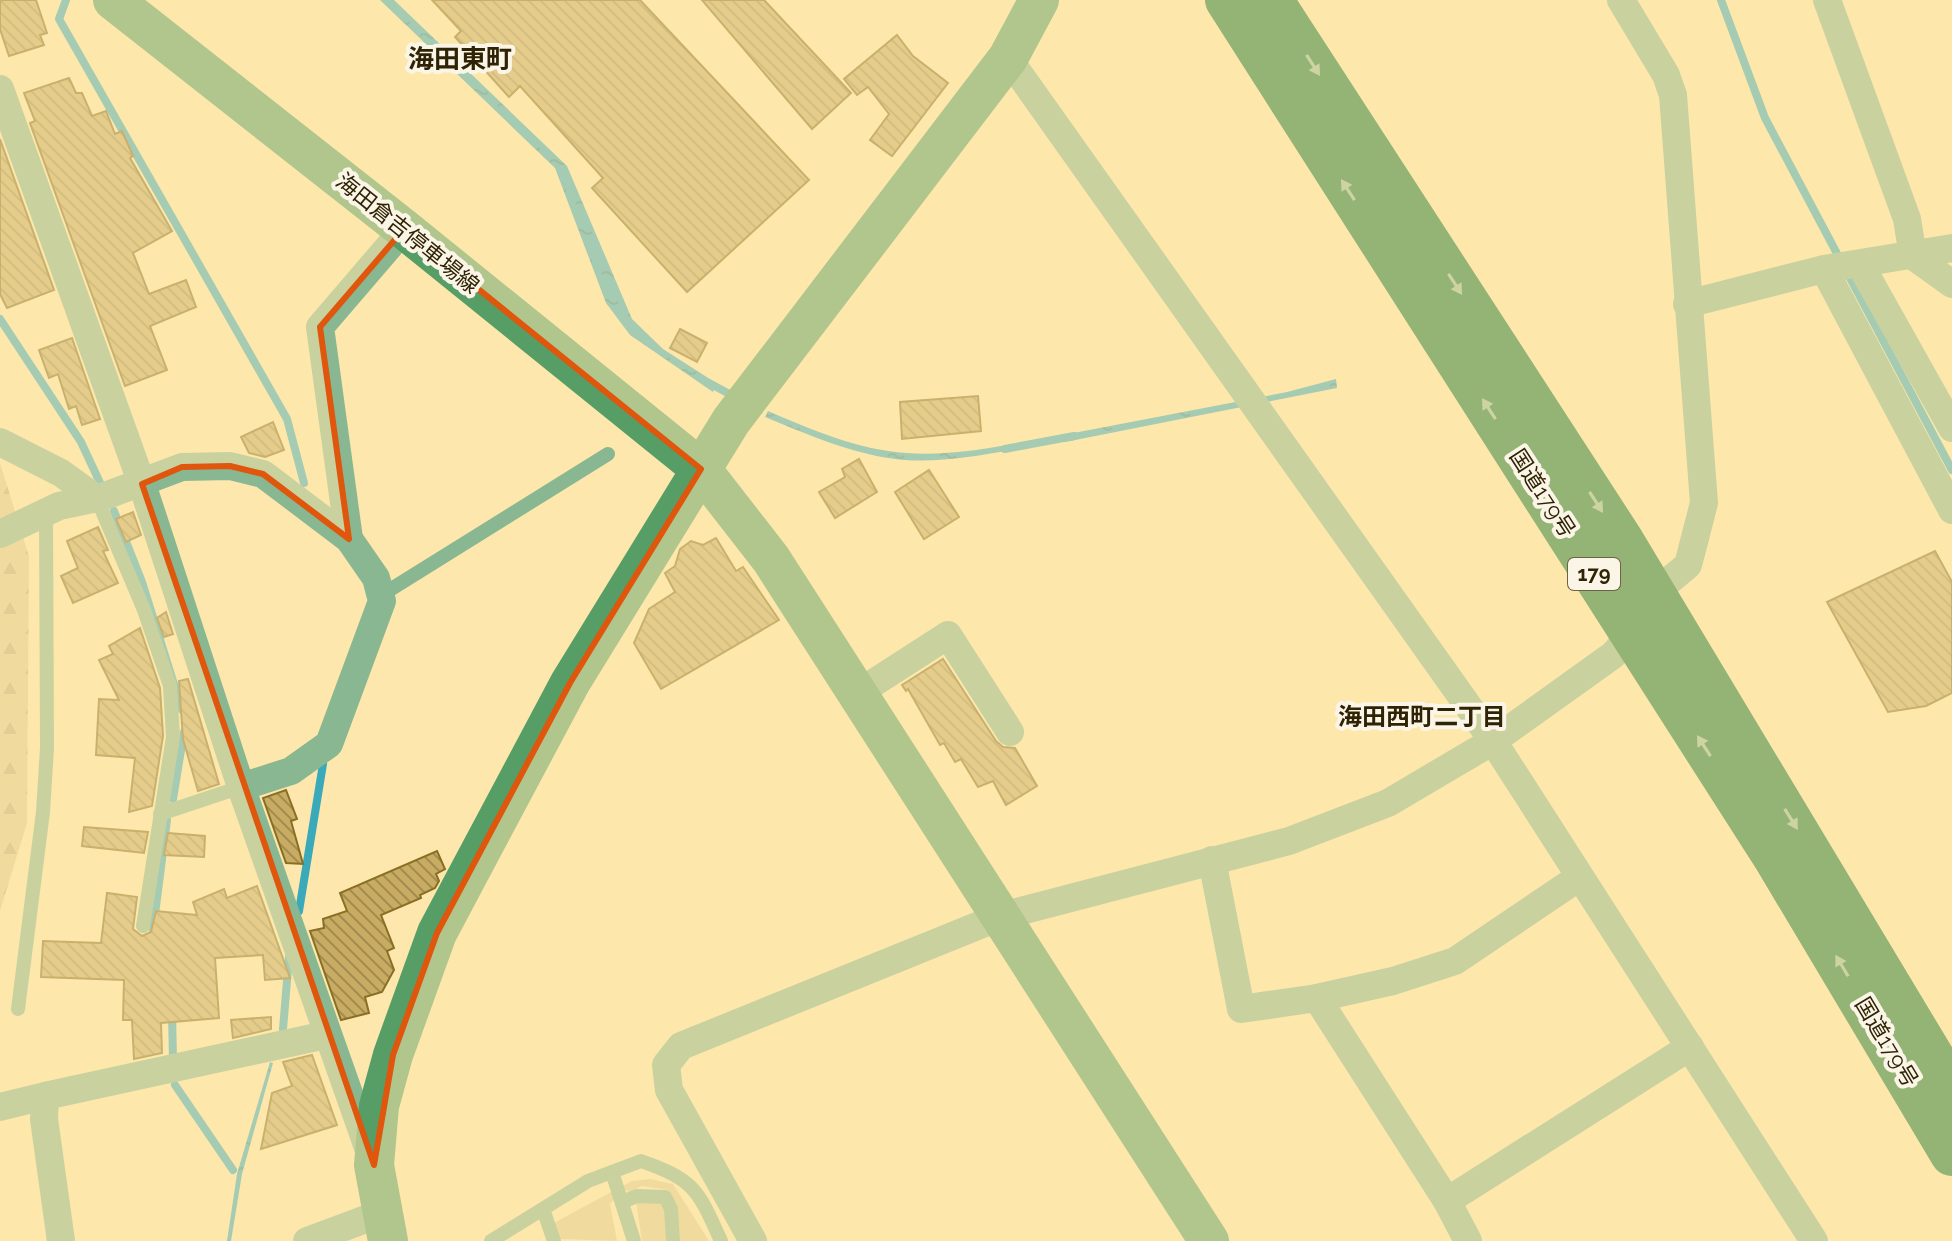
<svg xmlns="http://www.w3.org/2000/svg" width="1952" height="1241" font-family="Raleway,'Noto Sans JP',sans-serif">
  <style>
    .grass { fill: #e3cb8e }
    .forest { fill: url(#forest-firs) }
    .water { fill: url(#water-ripples) }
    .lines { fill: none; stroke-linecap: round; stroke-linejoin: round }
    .stream { stroke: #3aaabb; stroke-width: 8 }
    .building { fill: url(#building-back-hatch); stroke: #896f23; stroke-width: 2 }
    .lane { stroke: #89b791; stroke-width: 14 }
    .street { stroke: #89b791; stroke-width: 28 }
    .secondary { stroke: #569d66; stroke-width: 40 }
    .highway { stroke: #157536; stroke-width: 44 }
    .oneway { fill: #94bb97 }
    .marked { fill: none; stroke: #df560c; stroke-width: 6; stroke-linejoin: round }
    .labels { text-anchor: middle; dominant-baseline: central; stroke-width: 8; stroke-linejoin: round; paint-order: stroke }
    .shield { fill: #fbf5e7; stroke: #6c6248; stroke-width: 2 }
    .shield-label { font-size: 20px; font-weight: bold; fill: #2e2304 }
    .street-label { font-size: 22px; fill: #2e2304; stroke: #fbf5e7 }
    .neighbourhood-label { font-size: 24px; font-weight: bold; fill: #2e2304; stroke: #fbf5e7 }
    .quarter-label { font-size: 26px; font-weight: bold; fill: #2e2304; stroke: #fbf5e7 }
  </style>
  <defs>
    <pattern id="forest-firs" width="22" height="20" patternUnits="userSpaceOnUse" patternTransform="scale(2)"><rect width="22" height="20" fill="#e3cb8e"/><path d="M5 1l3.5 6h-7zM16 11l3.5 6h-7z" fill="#c3ae79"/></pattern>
    <pattern id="water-ripples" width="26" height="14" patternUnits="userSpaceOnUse" patternTransform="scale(2)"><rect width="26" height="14" fill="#3aaabb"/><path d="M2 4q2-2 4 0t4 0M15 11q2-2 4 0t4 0" fill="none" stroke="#318a96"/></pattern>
    <pattern id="building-back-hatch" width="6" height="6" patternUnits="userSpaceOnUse" patternTransform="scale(2)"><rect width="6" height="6" fill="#c8ac63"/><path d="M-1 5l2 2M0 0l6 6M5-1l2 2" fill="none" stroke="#a38c4f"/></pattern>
  </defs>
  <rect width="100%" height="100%" fill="#fde7ac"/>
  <g class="grass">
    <path d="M650,1179l23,5 36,57h-31l-4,-40 -6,-11 -26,-4 -13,6 -8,-5 11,-6z"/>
    <path d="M613,1191l3,7 -6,6 7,37 -58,-2 -7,-15z"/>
    <path d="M636,1202h24l5,7 1,32h-24z"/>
  </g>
  <path class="forest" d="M0,463l29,93 -2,267 -27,88z"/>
  <g class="water">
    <path d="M380,0h14l173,166 65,153 31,30 53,34 -3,9 -83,-57 -24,-32 -51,-135z"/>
    <path d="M1336,379l1,9 -272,54 -2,-7 224,-43z"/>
    <path d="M768,411c97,42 138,53 244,33l1,6c-38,6 -79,14 -118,9 -46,-6 -88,-25 -130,-42z"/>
    <path d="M270,1062l3,1 -31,111 -11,67h-4l10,-67z"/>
  </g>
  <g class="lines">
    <g class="stream">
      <path d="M66,0l-7,19 228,400 17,64"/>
      <path d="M1721,0l44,118 187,352"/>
      <path d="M0,319l81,123 21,45"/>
      <path d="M709,383l26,14"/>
      <path d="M1005,449l69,-13"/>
      <path d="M114,511l28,71 40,128"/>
      <path d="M173,799l11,-67"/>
      <path d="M299,911l24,-147"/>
      <path d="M153,930l14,-110"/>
      <path d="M172,1014l1,45"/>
      <path d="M283,1029l6,-72"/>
      <path d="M175,1085l58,85"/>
    </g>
  </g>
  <g class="building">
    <path d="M0,0h36l11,33 -7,2 4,10 -35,11 -9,-27z"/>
    <path d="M432,0h208l169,180 -122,112 -95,-104 11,-10 -83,-92 -11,11 -54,-60 6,-6z"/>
    <path d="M702,0h62l87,93 -39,36z"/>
    <path d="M897,35l16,21 35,27 -56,73 -22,-16 19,-26 -21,-27 -11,8 -13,-16z"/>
    <path d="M69,78l7,15h6l10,23 14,-5 9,23 7,-3 11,25 -3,2 42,73 -39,22 16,41 37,-14 10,27 -46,19 17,44 -42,16 -95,-263 5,-2 -11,-28z"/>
    <path d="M0,139l54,151 -47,18 -7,-14z"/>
    <path d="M680,329l27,14 -10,19 -27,-14z"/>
    <path d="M72,338l28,81 -18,6 -6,-19 -7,3 -11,-35 -9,4 -10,-28z"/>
    <path d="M978,396l3,35 -79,8 -2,-37z"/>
    <path d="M273,422l11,28 -19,7 -16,-4 -8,-16z"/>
    <path d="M859,459l18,33 -42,26 -16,-26 26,-15 -3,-8z"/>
    <path d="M929,470l30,47 -35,22 -29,-47z"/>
    <path d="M133,512l8,23 -15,7 -10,-23z"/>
    <path d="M98,527l10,23 -5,1 15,32 -45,20 -12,-27 17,-8 -11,-27z"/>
    <path d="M716,538l20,33 7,-4 36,53 -118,69 -27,-46 15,-34 26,-17 -10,-19 10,-7 5,-17 11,-8 12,4z"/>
    <path d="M1935,551l17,31v111l-26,13 -38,6 -61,-110z"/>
    <path d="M166,612l7,22 -9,3 -7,-19z"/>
    <path d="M140,628l20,60 3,48 -11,70 -23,6 6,-54 -39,-3 3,-56 20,1 -20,-40 14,-6 -4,-8z"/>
    <path d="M943,659l53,82 7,6 12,1 22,38 -31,19 -13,-24 -15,6 -17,-28 -6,3 -11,-19 -4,2 -32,-56 -2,2 -4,-6z"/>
    <path d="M188,679l31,105 -21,7 -15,-52 -4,-58z"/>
    <path d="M286,790l11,29 -6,2 12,43 -17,-1 -23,-65z"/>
    <path d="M84,827l64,5 -4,21 -62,-7z"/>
    <path d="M168,833l37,3 -1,21 -40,-2z"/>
    <path d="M437,851l8,18 -9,5 3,7 -4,7 -15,7 1,3 -40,17 13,33 -7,3 7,19 -12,22 -17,5 4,16 -28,7 -31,-89 14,-3 -1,-9 24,-8 -7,-18z"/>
    <path d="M257,886l33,92 -25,2 -2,-25 -48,3 4,60 -58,5 1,30 -28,6 -2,-39h-9l1,-40 -83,-3 2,-36 58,2 6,-50 30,4 -4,32 9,7 9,-4 5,-21 41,4 -4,-13 31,-13 3,9z"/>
    <path d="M271,1017v12l-38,9 -2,-18z"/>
    <path d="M312,1055l25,70 -76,24 11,-56 20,-7 -9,-24z"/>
  </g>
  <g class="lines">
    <g class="lane">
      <path d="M97,499l47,111 26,76 3,51 -30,189"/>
      <path d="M380,596l228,-142"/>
      <path d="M160,814l81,-27"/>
      <path d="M18,1009l25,-197 4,-64 -1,-236"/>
      <path d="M612,1172l22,69"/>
      <path d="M622,1202l15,-6 28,1 6,12 2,32"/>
      <path d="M543,1209l11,32"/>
      <path d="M491,1241l97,-60 53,-20c54,19 57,29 80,80"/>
    </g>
    <g class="street">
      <path d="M1827,0l80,219 6,37 39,28"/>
      <path d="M1008,58l485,683 321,500"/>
      <path d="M0,89l142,395 99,303 130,369"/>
      <path d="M1860,264l92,164"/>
      <path d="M1824,269l128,241"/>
      <path d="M1687,304l137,-35 128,-21"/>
      <path d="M0,442l61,31 36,26"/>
      <path d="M0,534l59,-28 43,-9 80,-30 48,-1 33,8 86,65 27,39 6,23 -53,143 -38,27 -50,16"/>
      <path d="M349,539l-29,-212 84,-98"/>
      <path d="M858,693l90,-58 62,97"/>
      <path d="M1212,860l29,149 76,-11 130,203 21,40"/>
      <path d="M1317,998l76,-17 62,-20 123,-83"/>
      <path d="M0,1107l45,-11"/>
      <path d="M1447,1201l243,-154"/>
      <path d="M61,1241l-17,-122 1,-23 281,-61"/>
      <path d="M307,1241l75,-28"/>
      <path d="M753,1241l-84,-151 -3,-25 15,-19 321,-130 287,-75 99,-38 105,-62 120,-86 19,-21 20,-39 36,-30 16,-62 -31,-408 -7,-20 -45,-75"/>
    </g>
    <g class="secondary">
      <path d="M113,0l291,229 297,240 70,90 438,682"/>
      <path d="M388,1241l-14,-76 5,-59 14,-51 44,-122 133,-250 161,-262 277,-363 31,-58"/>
    </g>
    <g class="highway">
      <path d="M1227,0l549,859 176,295"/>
      <path d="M1271,0l351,541 330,549"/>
    </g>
  </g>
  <defs><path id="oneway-solid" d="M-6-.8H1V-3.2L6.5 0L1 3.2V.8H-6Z" transform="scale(2)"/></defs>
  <g class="oneway">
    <use href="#oneway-solid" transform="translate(1313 65) rotate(57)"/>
    <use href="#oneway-solid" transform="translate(1348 190) rotate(-123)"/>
    <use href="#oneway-solid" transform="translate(1455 284) rotate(57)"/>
    <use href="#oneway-solid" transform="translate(1489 409) rotate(-123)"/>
    <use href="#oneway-solid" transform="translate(1596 502) rotate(57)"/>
    <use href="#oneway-solid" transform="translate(1704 746) rotate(-123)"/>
    <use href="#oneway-solid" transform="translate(1791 819) rotate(58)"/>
    <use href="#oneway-solid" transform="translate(1842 966) rotate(-121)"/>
  </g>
  <path d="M0 0H1952V1241H0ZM404,229l297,240 -131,214 -133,250 -44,122 -19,110 -232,-681 40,-17 48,-1 33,8 86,65 -29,-212z" fill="#fde7ac" fill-opacity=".55" fill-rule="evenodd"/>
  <path class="marked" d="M404,229l297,240 -131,214 -133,250 -44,122 -19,110 -232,-681 40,-17 48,-1 33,8 86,65 -29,-212z"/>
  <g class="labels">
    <rect class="shield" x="1568" y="558" width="52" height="32" rx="6"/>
    <g class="shield-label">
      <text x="1594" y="574">179</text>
    </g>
    <g class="street-label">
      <text transform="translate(408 233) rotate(39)">海田倉吉停車場線</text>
      <text transform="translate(1543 493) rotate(57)">国道179号</text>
      <text transform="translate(1887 1042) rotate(59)">国道179号</text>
    </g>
    <g class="neighbourhood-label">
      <text x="1422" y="716">海田西町二丁目</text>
    </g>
    <g class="quarter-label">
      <text x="460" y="59">海田東町</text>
    </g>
  </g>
</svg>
